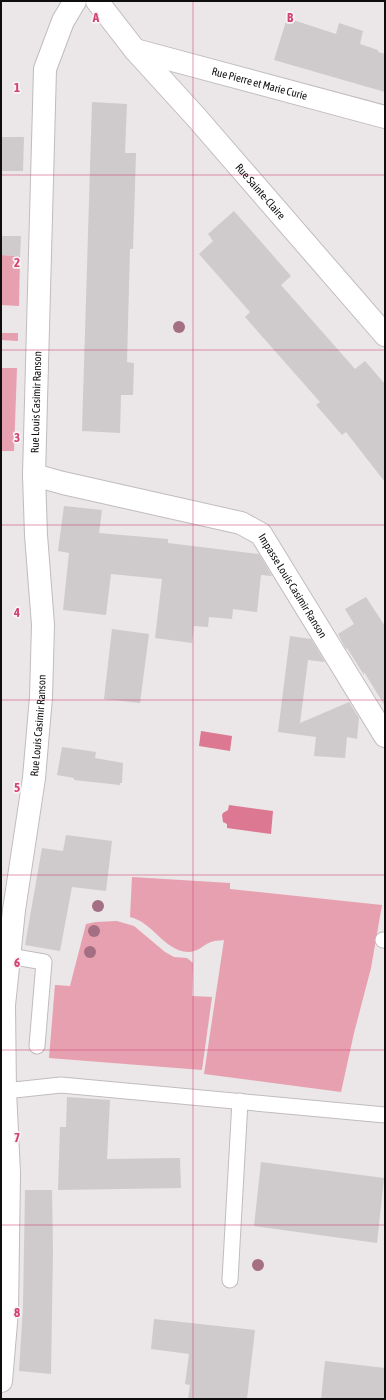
<svg xmlns="http://www.w3.org/2000/svg" width="386" height="1400" font-family="'Asap Condensed',sans-serif">
  <style>
    .green { fill: #e6a0b0 }
    .water { fill: #dc7892 }
    .building { fill: #cfcacb }
    .lines { fill: none; stroke-linecap: round; stroke-linejoin: round }
    .lane-casing { stroke: #c1bcbd; stroke-width: 17 }
    .street-casing { stroke: #c1bcbd; stroke-width: 24 }
    .secondary-casing { stroke: #c1bcbd; stroke-width: 24 }
    .lane { stroke: #fff; stroke-width: 15 }
    .street { stroke: #fff; stroke-width: 22 }
    .secondary { stroke: #fff; stroke-width: 22 }
    .tree { fill: #a46f83 }
    .grid { fill: none; stroke: #d14473; stroke-width: 1; stroke-opacity: 0.55 }
    .labels { text-anchor: middle; dominant-baseline: central; stroke-width: 3.5; stroke-linejoin: round; paint-order: stroke }
    .street-label { font-size: 11px; fill: #0f0e0e; stroke: #f9f3f4 }
    .grid-label { font-size: 13px; text-anchor: middle; font-weight: bold; fill: #d14473; stroke: #f9f3f4; stroke-width: 3.5; stroke-linejoin: round; paint-order: stroke }
  </style>
  <rect width="100%" height="100%" fill="#ebe6e7"/>
  <g class="green">
    <path d="M1,255l19,1 -1,50 -18,-1z"/>
    <path d="M1,333h17v8l-17,-1z"/>
    <path d="M1,368h16l-3,83h-13z"/>
    <path d="M132,877l98,6v6l152,16 -11,63 -17,65 -13,59 -137,-18 20,-134c-4,1 -9,0 -13,2 -8,3 -13,10 -23,10 -24,-1 -35,-30 -58,-35z"/>
    <path d="M117,921l17,5 31,26 9,5 13,1 6,5 -1,33 20,1 -10,73 -153,-12 6,-73 15,1 16,-62 10,-2z"/>
  </g>
  <g class="water">
    <path d="M201,731l31,5 -2,15 -31,-5z"/>
    <path d="M229,805l44,6 -2,23 -44,-6v-4l-4,-2 -1,-7 1,-2 5,-3z"/>
  </g>
  <g class="building">
    <path d="M287,18l49,16 3,-11 24,8 -3,13 18,6v2l7,2v38l-111,-32z"/>
    <path d="M92,102l35,2 -2,49h11l-3,96h-3l-3,113 7,1 -1,32h-12l-1,38 -38,-2z"/>
    <path d="M1,137h23l-1,34h-22z"/>
    <path d="M234,211l57,65 -10,9 74,84 10,-8 20,23v98l-39,-50 -4,3 -26,-30 4,-3 -75,-85 5,-5 -51,-58 14,-13 -5,-7z"/>
    <path d="M1,236h20l-1,20 -19,-1z"/>
    <path d="M64,506l38,4 -3,23 69,6v4l91,11 13,22 -11,-1 -4,37 -24,-3 -1,10 -23,-2 -1,10 -14,-1 -2,17 -37,-5 7,-59 -51,-5 -5,41 -43,-5 6,-57 -11,-2z"/>
    <path d="M366,597l19,29v80l-21,-34v3l-17,-27 -1,1 -8,-15 16,-10 -9,-15z"/>
    <path d="M112,629l37,5 -9,69 -36,-4z"/>
    <path d="M290,636l21,3 14,23 -17,-2 -8,63 49,-21 10,16 -2,21 -10,-2 -2,21 -31,-2 2,-19 -38,-5z"/>
    <path d="M62,747l34,5 -1,6 28,5 -1,20h-2v2l-46,-5v-2l-17,-3z"/>
    <path d="M66,835l46,6 -6,50 -34,-4 -12,64 -35,-6 17,-97 21,3z"/>
    <path d="M67,1097l43,3 -3,59 73,-1 1,30 -123,2 2,-63h6z"/>
    <path d="M261,1162l123,16 -7,65 -123,-17z"/>
    <path d="M25,1190h27l1,59 -2,125 -32,-3 4,-65z"/>
    <path d="M154,1319l101,11 -8,69h-59l2,-14 -5,-1 4,-30 -38,-5z"/>
    <path d="M325,1361l60,7v31h-64z"/>
  </g>
  <g class="lines">
    <defs>
      <g id="lane">
        <path d="M383,940h2"/>
        <path d="M9,956l35,6 -7,84"/>
        <path d="M5,1091l56,-6 324,30"/>
        <path d="M230,1280l10,-179"/>
      </g>
      <g id="street">
        <path id="s1" d="M34,475l29,8 178,40 20,11 124,202"/>
        <path id="s2" d="M1,1381l6,-70 2,-138 -4,-82 -1,-86 10,-95 20,-132 7,-81 2,-72 -7,-90 -2,-60 11,-406 18,-48 12,-20"/>
      </g>
      <g id="secondary">
        <path id="s3" d="M97,1l38,49 61,67 189,218"/>
        <path id="s4" d="M135,50l250,67"/>
      </g>
    </defs>
    <use href="#lane" class="lane-casing"/>
    <use href="#street" class="street-casing"/>
    <use href="#secondary" class="secondary-casing"/>
    <use href="#lane" class="lane"/>
    <use href="#street" class="street"/>
    <use href="#secondary" class="secondary"/>
  </g>
  <g class="tree">
    <circle cx="179" cy="327" r="6"/>
    <circle cx="98" cy="906" r="6"/>
    <circle cx="94" cy="931" r="6"/>
    <circle cx="90" cy="952" r="6"/>
    <circle cx="258" cy="1265" r="6"/>
  </g>
  <path class="grid" d="M193,1v1398M1,175h384M1,350h384M1,525h384M1,700h384M1,875h384M1,1050h384M1,1225h384"/>
  <g class="labels">
    <g class="street-label">
      <text stroke="none"><textPath href="#s4" startOffset="129">Rue Pierre et Marie Curie</textPath></text>
      <text stroke="none"><textPath href="#s3" startOffset="251">Rue Sainte-Claire</textPath></text>
      <text stroke="none"><textPath href="#s2" startOffset="982">Rue Louis Casimir Ranson</textPath></text>
      <text stroke="none"><textPath href="#s1" startOffset="296">Impasse Louis Casimir Ranson</textPath></text>
      <text stroke="none"><textPath href="#s2" startOffset="658">Rue Louis Casimir Ranson</textPath></text>
    </g>
  </g>
  <g class="grid-label">
    <text x="96" y="22">A</text>
    <text x="290" y="22">B</text>
    <text x="17" y="92">1</text>
    <text x="17" y="267">2</text>
    <text x="17" y="442">3</text>
    <text x="17" y="617">4</text>
    <text x="17" y="792">5</text>
    <text x="17" y="967">6</text>
    <text x="17" y="1142">7</text>
    <text x="17" y="1317">8</text>
  </g>
  <rect width="386" height="1400" fill="none" stroke="#0f0e0e" stroke-width="4"/>
</svg>
